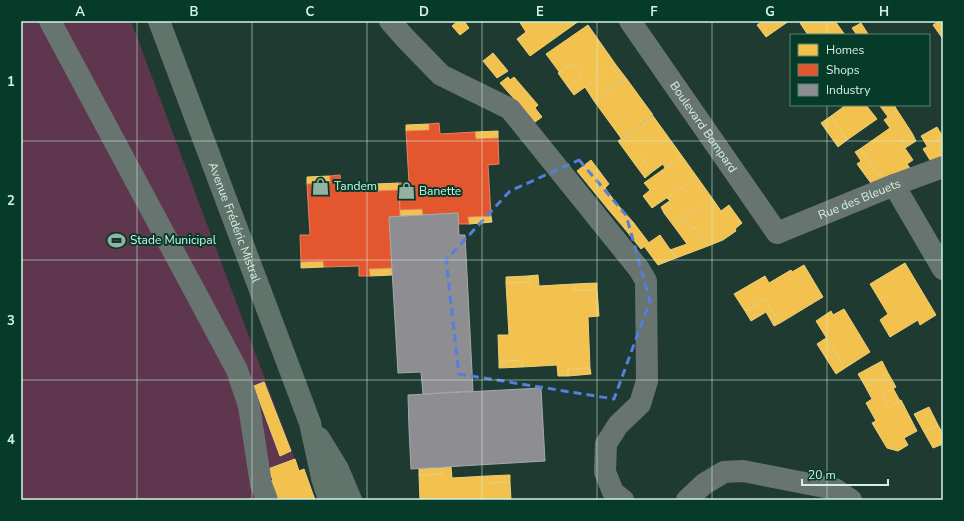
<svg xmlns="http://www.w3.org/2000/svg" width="964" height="521" font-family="'Nunito Sans',sans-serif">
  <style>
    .green { fill: #5e364e }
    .homes { fill: #f2c14e; stroke: #e9d07b }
    .shops { fill: #e4572e; stroke: #df8664 }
    .industry { fill: #8d8d92; stroke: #a2abaa }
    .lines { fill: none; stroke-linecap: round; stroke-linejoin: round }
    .minor { stroke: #68746f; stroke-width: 22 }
    .major { stroke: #61746c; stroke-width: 22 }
    .marked { fill: none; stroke: #547fdb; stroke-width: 3; stroke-dasharray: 8 5; stroke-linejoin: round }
    .grid { fill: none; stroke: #d3f2e3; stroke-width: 1; stroke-opacity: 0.55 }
    .labels { text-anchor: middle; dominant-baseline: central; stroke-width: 4; stroke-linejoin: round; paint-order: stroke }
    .street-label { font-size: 12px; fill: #d3f2e3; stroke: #063a29 }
    .poi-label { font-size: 12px; fill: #d3f2e3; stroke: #063a29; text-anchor: start }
    .neatline { fill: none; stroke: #d3f2e3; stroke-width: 1.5 }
    .grid-label { font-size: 13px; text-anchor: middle; font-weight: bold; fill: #d3f2e3 }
  </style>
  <rect width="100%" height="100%" fill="#1f3a30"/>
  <path class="green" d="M21,21h110l168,449 5,-1 11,31h-294z"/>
  <g class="homes">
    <path d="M458,21h6l5,7 -9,7 -8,-9z"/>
    <path d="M519,21h60l-49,35 -13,-17 9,-7z"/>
    <path d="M763,21h26l-23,16 -9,-12z"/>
    <path d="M802,21h33l10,14h-37l-8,-12z"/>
    <path d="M939,21h4v18l-10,-14z"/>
    <path d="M861,23l7,11 -2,1h-9l-5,-7z"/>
    <path d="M588,25l28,40 -42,30 -6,-8 13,-10 -9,-13 -12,9 -14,-19z"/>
    <path d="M493,53l15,18 -11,7 -14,-17z"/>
    <path d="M572,64l9,13 -13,10 -10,-14z"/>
    <path d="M616,65l10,13 -4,2 -10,-13z"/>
    <path d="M612,67l10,13 -28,21 -9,-14z"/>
    <path d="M508,77l2,3 4,-3 24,28 -3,3 7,9 -7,5 -35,-39z"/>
    <path d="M626,78l27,37 -32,23 -27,-37z"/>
    <path d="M846,105h20l11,14 -30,21 -16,-24z"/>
    <path d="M881,105h13l3,5 -9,7 -8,-11z"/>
    <path d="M897,110l15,23 -12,8 13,19 -6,4 5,7 -28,11 -24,-33 30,-21 -6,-8z"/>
    <path d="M653,116l29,40 -17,12 -2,-4 -11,8 -11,-14 -7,5 -16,-22z"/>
    <path d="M831,116l16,24 -9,7 -17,-24z"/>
    <path d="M429,124v6l-23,1v-6z"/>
    <path d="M937,127l6,10 -16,9 -6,-10z"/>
    <path d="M498,131v7l-22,1 -1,-7z"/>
    <path d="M912,133l4,8 -11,7 -5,-7z"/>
    <path d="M943,137v22l-11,4 -9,-14z"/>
    <path d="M860,149l24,33 -11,4 -16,-22 4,-3 -6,-9z"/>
    <path d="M682,156l15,21 -45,31 -9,-12 7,-6 -6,-7z"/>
    <path d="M641,158l11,14 -7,6 -11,-15z"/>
    <path d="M591,160l18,24 -4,4 11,15 -8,6 -31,-38z"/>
    <path d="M330,176v7l-23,1v-7z"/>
    <path d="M697,177l15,21 -39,27 -9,-12 8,-5 -4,-6 2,-1 -3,-3z"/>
    <path d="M399,183v7l-23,1v-7z"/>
    <path d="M712,198l9,13 8,-6 13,18 -7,6 1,2 -13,9 -15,6 -14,-19 -2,2 -8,-11z"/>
    <path d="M668,202l4,6 -8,5 -3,-6z"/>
    <path d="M616,203l17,19 -9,6 -16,-19z"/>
    <path d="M422,209l1,6 -23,1v-6z"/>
    <path d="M491,216l1,6 -23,2 -1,-7z"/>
    <path d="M684,218l8,11 2,-2 14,19 -32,12 -6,-8 17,-6 -14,-19z"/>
    <path d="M633,222l16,21 -8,6 -17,-21z"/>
    <path d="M660,235l16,23 -18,7 -14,-19z"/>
    <path d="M323,261l1,6 -23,1v-6z"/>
    <path d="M905,263l31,52 -16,10 -2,-5 -28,17 -10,-17 8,-6 -18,-30z"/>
    <path d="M804,265l19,32 -43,26 -15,-24 -20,12 -11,-17 31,-18 4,7 22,-13 1,2z"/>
    <path d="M392,268v7l-22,1 -1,-7z"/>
    <path d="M538,275l1,11 35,-2v7l23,-2 2,27 -11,1 2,51 -22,1v7h-10l-1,-11 -35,2v-7l-23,2 -1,-27h11l-3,-52 23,-1 -1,-6z"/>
    <path d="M528,276l1,6 -23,1v-6z"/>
    <path d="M597,283v6l-23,2v-7z"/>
    <path d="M765,299l15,24 -6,3 -8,-14 -15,9 -6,-10z"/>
    <path d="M844,309l26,43 -25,16 -29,-47 15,-10 2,4z"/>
    <path d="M826,338l19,30 -9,6 -19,-30z"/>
    <path d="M522,360v7l-23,1v-6z"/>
    <path d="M882,361l6,12 -23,13 -7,-12z"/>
    <path d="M590,368l1,6 -23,2v-7z"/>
    <path d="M888,373l8,14 -14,8 7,12 12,-7 16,31 -13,7 4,7 -10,6 -11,-3 -15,-25 4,-2 -10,-18 6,-4 -7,-13z"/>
    <path d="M264,382l27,69 -11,5 -26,-70z"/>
    <path d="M893,388l7,13 -11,6 -7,-12z"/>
    <path d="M929,407l9,18 -14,7 -10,-18z"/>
    <path d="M938,425l5,9v10l-10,4 -9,-16z"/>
    <path d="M295,459l4,12 5,-2 11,31h-38l-7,-19 3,-1 -5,-11z"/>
    <path d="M451,467l1,11 35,-2 1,7 22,-1 1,18h-91l-1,-25 23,-1 -1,-6z"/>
    <path d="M441,468l1,6 -23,1v-6z"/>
    <path d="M510,475v7l-22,1 -1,-7z"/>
  </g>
  <g class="shops">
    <path d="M439,123l1,11 35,-2 1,7 22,-1 1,26 -11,1 3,51 -23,1 1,7h-10l-1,-11 -35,2 -1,-6 -22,1 -1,-27h10l-3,-52 23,-1v-6z"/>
    <path d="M340,175l1,11 35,-2v7l23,-1 1,26 -11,1 3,51 -23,1 1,7h-11v-10l-35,1 -1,-6 -22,1 -1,-27h10l-3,-51 23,-1v-7z"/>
  </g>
  <g class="industry">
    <path d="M458,213l1,22h6l8,156 -50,3 -2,-22 -23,1 -9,-156z"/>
    <path d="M541,388l4,73 -134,8 -2,-40 -1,-34z"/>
  </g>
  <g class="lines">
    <g class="minor">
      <path d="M50,21l187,349 12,36 12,78 6,16"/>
      <path d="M390,21l15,17 36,37 69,34 129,160 7,12 1,100 -7,23 -22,21 -12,19 -1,28 8,20 10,8"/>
      <path id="s1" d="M630,21l147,212 117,-48 49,-18"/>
      <path d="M894,185l49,84"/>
      <path d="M687,500l17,-16 20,-12 19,-1 92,18 16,11"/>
    </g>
    <g class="major">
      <path id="s2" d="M159,21l151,402 12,55 7,22"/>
      <path d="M319,438l19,31 13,31"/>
    </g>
  </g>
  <path class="marked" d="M579,160l47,55 24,86 -36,98 -155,-25 -13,-114 64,-69z"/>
  <path class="grid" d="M137,21v479M252,21v479M367,21v479M482,21v479M597,21v479M712,21v479M827,21v14M827,105v395M21,141h922M21,260h922M21,380h922"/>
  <defs>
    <symbol id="shop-bare" viewBox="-9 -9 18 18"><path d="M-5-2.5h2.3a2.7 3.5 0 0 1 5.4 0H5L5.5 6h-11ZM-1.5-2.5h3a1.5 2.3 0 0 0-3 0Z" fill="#94b2a4" stroke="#063a29" stroke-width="2.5" paint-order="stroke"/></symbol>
    <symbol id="stadium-bare" viewBox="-9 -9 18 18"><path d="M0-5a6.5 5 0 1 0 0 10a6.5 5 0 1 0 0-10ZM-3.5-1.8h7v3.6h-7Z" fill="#94b2a4" stroke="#063a29" stroke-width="2.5" paint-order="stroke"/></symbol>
  </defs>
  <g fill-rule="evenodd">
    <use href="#shop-bare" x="308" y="174" width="25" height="25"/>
    <use href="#shop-bare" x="394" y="178" width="25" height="25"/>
    <use href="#stadium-bare" x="104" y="228" width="25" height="25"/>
  </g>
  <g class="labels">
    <g class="street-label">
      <text stroke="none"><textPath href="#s1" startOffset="129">Boulevard Bompard</textPath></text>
      <text stroke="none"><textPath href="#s1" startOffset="347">Rue des Bleuets</textPath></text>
      <text stroke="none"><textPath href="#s2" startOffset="215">Avenue Frédéric Mistral</textPath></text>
    </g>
    <g class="poi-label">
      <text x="334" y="186">Tandem</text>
      <text x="419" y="191">Banette</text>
      <text x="130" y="240">Stade Municipal</text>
    </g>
  </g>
  <rect width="964" height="521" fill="none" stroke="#063a29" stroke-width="44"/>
  <rect x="790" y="34" width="140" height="72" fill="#063a29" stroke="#588473"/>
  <rect x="798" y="44" width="20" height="12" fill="#f2c14e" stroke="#588473"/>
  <text x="826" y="54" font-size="12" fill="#d3f2e3">Homes</text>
  <rect x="798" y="64" width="20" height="12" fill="#e4572e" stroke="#588473"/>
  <text x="826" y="74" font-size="12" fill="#d3f2e3">Shops</text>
  <rect x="798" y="84" width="20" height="12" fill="#8d8d92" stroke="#588473"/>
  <text x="826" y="94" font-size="12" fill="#d3f2e3">Industry</text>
  <path d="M802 479v6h86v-6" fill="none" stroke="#d3f2e3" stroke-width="2"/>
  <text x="808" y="479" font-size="12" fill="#d3f2e3" stroke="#063a29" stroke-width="3" paint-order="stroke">20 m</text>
  <rect x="22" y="22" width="920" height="477" class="neatline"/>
  <g class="grid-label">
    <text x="80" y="16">A</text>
    <text x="194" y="16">B</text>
    <text x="310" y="16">C</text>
    <text x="424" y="16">D</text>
    <text x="540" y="16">E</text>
    <text x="654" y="16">F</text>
    <text x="770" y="16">G</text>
    <text x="884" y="16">H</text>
    <text x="11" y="86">1</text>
    <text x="11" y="205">2</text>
    <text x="11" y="325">3</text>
    <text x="11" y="444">4</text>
  </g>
</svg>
